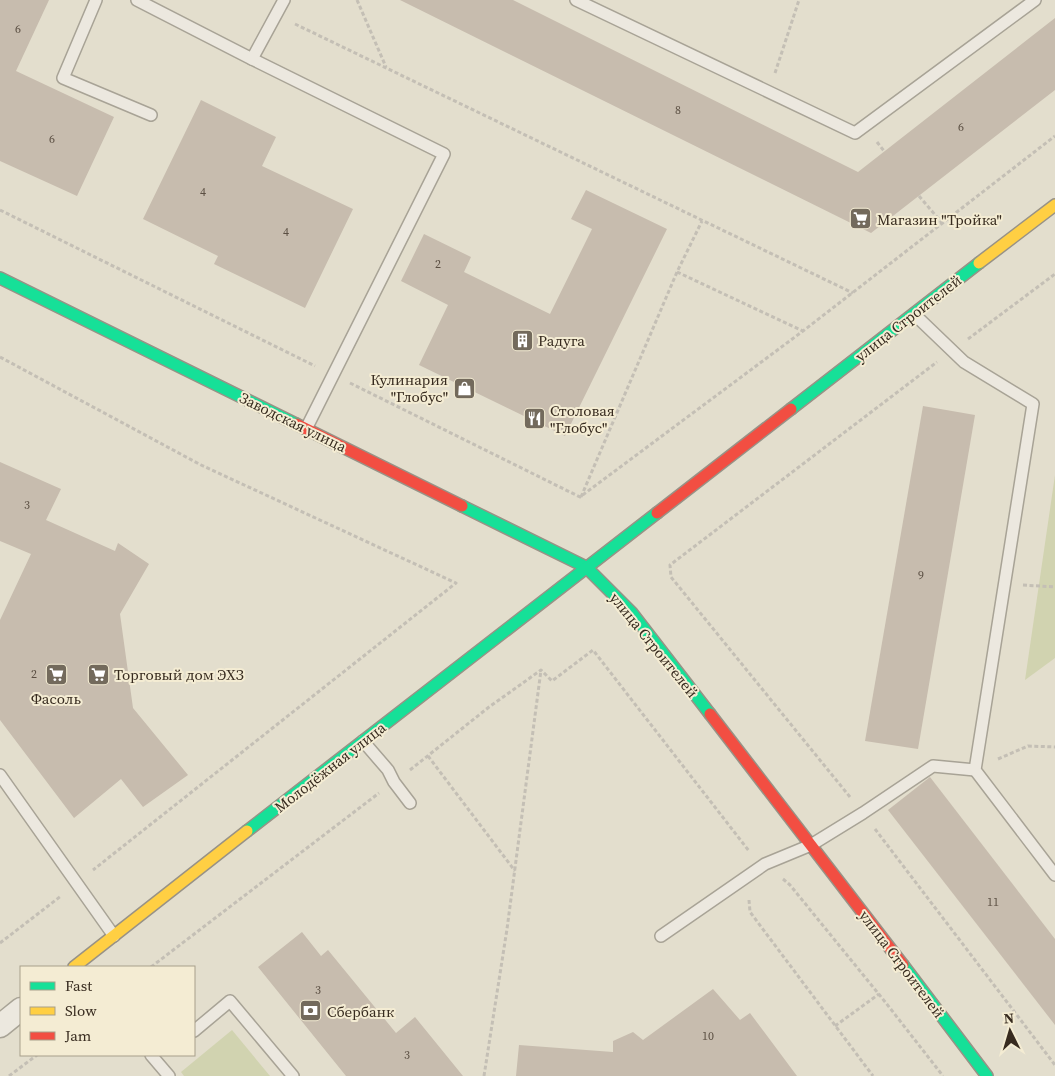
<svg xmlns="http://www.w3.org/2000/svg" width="1055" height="1076" font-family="'Source Serif 4',serif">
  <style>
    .green { fill: #d1d3b0 }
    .building { fill: #c7bcae }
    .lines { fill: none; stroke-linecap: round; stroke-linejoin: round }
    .lane-casing { stroke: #a8a396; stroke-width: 14 }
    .street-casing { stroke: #a8a396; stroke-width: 25 }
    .fast-casing { stroke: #989286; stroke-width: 14 }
    .slow-casing { stroke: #989286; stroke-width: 14 }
    .jam-casing { stroke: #989286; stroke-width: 14 }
    .path { stroke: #c4bfb5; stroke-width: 3; stroke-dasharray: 4 2.5; stroke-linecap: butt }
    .lane { stroke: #ece8df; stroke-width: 11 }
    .street { stroke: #ece8df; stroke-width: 22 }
    .fast { stroke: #16e098; stroke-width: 11 }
    .slow { stroke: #ffcf43; stroke-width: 11 }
    .jam { stroke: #f24e42; stroke-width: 11 }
    .labels { text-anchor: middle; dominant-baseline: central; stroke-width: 4; stroke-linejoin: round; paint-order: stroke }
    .number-label { font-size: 12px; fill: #5b4f43 }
    .poi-label { font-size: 15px; fill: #372b1f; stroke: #f4ecd3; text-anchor: start }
    .street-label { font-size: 15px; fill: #372b1f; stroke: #f4ecd3 }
  </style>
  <rect width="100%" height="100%" fill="#e3decd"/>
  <g class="green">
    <path d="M1055,475v183l-30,22z"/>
    <path d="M232,1030l38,46h-86l-3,-4z"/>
  </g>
  <g class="building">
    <path d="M0,0h49l-33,71 98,46 -37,79 -77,-35z"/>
    <path d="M400,0h113l345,172 197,-154v72l-184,143z"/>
    <path d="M201,100l75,37 -14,29 91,43 -48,99 -91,-44 4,-8 -75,-37z"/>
    <path d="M586,190l81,39 -102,207 -146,-71 29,-60 -47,-24 23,-47 47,23 -7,15 86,42 42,-85 -21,-10z"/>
    <path d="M923,406l52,9 -57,334 -53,-8z"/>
    <path d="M0,462l61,27 -15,31 69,31 3,-8 31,21 -29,50 13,94 55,67 -45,32 -22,-28 -47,39 -74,-98v-100l31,-66 -31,-13z"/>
    <path d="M930,777l125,162v86l-167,-215z"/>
    <path d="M302,932l19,24 7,-6 68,83 19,-16 48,59h-117l-88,-109z"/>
    <path d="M713,989l27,31 10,-7 47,63h-281l3,-31 94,7v-11l20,-9 10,8z"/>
  </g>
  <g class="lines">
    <defs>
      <g id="lane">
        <path d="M96,0l-33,78 88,37"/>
        <path d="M137,0l115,59 32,-59"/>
        <path d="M576,0l279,133 180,-133"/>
        <path d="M252,59l192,95 -138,275"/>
        <path d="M914,314l50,48 69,42 -58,366 80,105"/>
        <path d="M363,741l25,29 6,12 16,21"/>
        <path d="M0,775l114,161"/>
        <path d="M661,936l104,-72 46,-19 52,-32 70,-47 42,4"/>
        <path d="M194,1031l36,-30 63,75"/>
        <path d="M151,1055l18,21"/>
      </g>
      <path id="street" d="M0,1026l21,-17"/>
      <g id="fast">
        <path d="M0,278l296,146"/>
        <path d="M791,409l188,-146"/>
        <path d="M462,506l124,61 46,46 78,101"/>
        <path d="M247,831l410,-318"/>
        <path d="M903,965l84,111"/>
      </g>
      <g id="slow">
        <path d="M979,263l76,-58"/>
        <path d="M74,967l173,-136"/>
      </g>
      <g id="jam">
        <path d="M296,424l166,82"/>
        <path d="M657,513l134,-104"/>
        <path d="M710,714l193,251"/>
      </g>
    </defs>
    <use href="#lane" class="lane-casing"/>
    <use href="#street" class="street-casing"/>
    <use href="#fast" class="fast-casing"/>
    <use href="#slow" class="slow-casing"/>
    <use href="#jam" class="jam-casing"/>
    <g class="path">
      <path d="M357,0l29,67"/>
      <path d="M295,24l558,269"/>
      <path d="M775,73l24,-73"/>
      <path d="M877,142l7,9"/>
      <path d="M919,196l23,27"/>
      <path d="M0,210l315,156"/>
      <path d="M677,272l126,59"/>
      <path d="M968,339l87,-65"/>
      <path d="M0,357l201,108 255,118 -363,287"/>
      <path d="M350,383l230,114 223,-166 252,-195"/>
      <path d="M581,497l96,-225 25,-51"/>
      <path d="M1023,585l32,2"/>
      <path d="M428,756l87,115"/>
      <path d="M998,759l30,-13 27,1"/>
      <path d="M410,770l79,-63 52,-37 11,11 41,-31 156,201"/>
      <path d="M850,797l-179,-220 -1,-12 267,-203"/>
      <path d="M875,829l180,236"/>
      <path d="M783,879l7,6 96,118 57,73"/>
      <path d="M749,900l1,12 123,164"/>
      <path d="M0,943l61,-47"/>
      <path d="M151,967l228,-174"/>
      <path d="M835,1026l44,-32"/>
      <path d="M9,1076l28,-21"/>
      <path d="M484,1076l23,-147 34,-259"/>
    </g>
    <use href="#lane" class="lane"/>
    <use href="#street" class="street"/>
    <use href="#fast" class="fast"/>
    <use href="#slow" class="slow"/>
    <use href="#jam" class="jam"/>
  </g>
  <defs>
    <symbol id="supermarket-square" viewBox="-11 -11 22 22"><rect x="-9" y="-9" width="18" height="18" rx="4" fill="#736a5c" stroke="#f4ecd3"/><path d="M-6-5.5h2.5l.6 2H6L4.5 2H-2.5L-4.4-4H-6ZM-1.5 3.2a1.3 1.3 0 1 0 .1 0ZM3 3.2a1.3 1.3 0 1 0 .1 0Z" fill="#fff"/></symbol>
    <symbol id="building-square" viewBox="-11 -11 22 22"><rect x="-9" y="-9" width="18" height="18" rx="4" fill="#736a5c" stroke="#f4ecd3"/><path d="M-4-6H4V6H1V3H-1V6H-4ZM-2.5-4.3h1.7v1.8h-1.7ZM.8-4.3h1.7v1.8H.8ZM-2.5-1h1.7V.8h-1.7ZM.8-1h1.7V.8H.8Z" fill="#fff"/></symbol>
    <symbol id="shop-square" viewBox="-11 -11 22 22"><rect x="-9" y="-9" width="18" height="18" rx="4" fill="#736a5c" stroke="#f4ecd3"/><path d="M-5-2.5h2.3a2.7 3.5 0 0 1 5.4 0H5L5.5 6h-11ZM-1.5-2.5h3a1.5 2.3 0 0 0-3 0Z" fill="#fff"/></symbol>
    <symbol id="restaurant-square" viewBox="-11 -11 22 22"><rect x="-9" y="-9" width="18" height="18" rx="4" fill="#736a5c" stroke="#f4ecd3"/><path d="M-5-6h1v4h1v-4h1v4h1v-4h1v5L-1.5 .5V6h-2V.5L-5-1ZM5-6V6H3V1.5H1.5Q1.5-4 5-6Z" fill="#fff"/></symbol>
    <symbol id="bank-square" viewBox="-11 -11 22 22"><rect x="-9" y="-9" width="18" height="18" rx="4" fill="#736a5c" stroke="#f4ecd3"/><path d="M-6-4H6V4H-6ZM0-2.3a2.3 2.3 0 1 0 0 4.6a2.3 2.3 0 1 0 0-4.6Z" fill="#fff"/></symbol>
  </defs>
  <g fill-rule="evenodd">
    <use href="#supermarket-square" x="848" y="206" width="25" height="25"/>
    <use href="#building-square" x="510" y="328" width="25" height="25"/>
    <use href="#shop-square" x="452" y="376" width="25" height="25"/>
    <use href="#restaurant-square" x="522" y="406" width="25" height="25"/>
    <use href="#supermarket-square" x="86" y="662" width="25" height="25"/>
    <use href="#supermarket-square" x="44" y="662" width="25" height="25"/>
    <use href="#bank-square" x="298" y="998" width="25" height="25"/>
  </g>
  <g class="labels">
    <g class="number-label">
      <text x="18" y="29">6</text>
      <text x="678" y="110">8</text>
      <text x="961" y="127">6</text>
      <text x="52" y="139">6</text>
      <text x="203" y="192">4</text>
      <text x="286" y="232">4</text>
      <text x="438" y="264">2</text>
      <text x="27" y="505">3</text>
      <text x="921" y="575">9</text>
      <text x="34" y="674">2</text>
      <text x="993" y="902">11</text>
      <text x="318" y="990">3</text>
      <text x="708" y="1036">10</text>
      <text x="407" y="1055">3</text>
    </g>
    <g class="poi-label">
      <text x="877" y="219">Магазин "Тройка"</text>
      <text x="538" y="340">Радуга</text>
      <text x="448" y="379" text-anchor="end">Кулинария<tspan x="448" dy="17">"Глобус"</tspan></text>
      <text x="550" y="410">Столовая<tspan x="550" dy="17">"Глобус"</tspan></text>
      <text x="114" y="674">Торговый дом ЭХЗ</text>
      <text x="56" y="698" text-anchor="middle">Фасоль</text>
      <text x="327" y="1011">Сбербанк</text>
    </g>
    <g class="street-label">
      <text transform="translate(908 318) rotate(-38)">улица Строителей</text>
      <text transform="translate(293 422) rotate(26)">Заводская улица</text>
      <text transform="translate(654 645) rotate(51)">улица Строителей</text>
      <text transform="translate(330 767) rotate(-38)">Молодёжная улица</text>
      <text transform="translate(902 964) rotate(53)">улица Строителей</text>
    </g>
  </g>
  <rect x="20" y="966" width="175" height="90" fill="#f4ecd3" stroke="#a89f8b"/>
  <rect x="30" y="982" width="25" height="8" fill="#16e098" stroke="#a89f8b"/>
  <text x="65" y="991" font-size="15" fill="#372b1f">Fast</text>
  <rect x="30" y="1007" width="25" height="8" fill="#ffcf43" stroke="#a89f8b"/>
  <text x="65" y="1016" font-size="15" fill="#372b1f">Slow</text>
  <rect x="30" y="1032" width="25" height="8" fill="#f24e42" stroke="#a89f8b"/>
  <text x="65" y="1041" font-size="15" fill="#372b1f">Jam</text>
  <g transform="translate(1010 1031) rotate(355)" stroke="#f4ecd3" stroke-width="4" paint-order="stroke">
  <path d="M0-4L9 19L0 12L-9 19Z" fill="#372b1f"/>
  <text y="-8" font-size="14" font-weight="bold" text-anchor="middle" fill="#372b1f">N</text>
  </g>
</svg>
